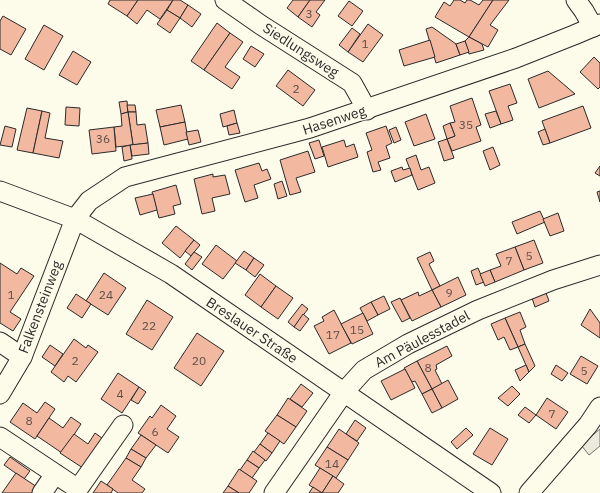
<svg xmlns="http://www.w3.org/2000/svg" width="600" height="493" font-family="'IBM Plex Sans',sans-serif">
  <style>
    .parking { fill: #eceadb; stroke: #74746e }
    .building { fill: #f2b8a0; stroke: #2b2b2b }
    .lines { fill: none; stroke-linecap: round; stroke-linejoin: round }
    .minor-casing { stroke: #2b2b2b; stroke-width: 21 }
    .minor { stroke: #fdfbea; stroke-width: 19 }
    .labels { text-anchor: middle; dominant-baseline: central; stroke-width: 3; stroke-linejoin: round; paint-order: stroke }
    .number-label { font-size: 12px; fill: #5d4e48 }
    .street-label { font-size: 14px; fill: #2b2b2b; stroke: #fdfbea }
  </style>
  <rect width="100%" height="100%" fill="#fdfbea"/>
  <path class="parking" d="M600,429v17l-11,9 -8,-10z"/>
  <g class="building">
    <path d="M110,0h28l-11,16 -19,-12z"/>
    <path d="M138,0h35l-13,19 -13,-9 -10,14 -10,-8z"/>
    <path d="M173,0h7l8,5 -8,13 -13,-8z"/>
    <path d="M293,0h17l-12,17 -11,-9z"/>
    <path d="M310,0h15l-9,12 4,3 -8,12 -14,-10z"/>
    <path d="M454,0h6l5,3 2,-3h3l9,5 4,-5h10l-24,37 -34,-20 9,-15 6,4z"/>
    <path d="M493,0h16l-19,25 8,5 -10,17 -19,-10z"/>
    <path d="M349,1l14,10 -11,15 -14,-10z"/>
    <path d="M188,5l13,9 -9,13 -12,-9z"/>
    <path d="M167,10l13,8 -10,15 -13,-9z"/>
    <path d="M3,16l23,13 -15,26 -11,-6v-28z"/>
    <path d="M217,23l13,10 -26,37 -13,-9z"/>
    <path d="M368,24l15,11 -20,27 -15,-10z"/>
    <path d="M44,25l19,11 -19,34 -19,-11z"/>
    <path d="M432,27l24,17 4,11 -24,8 -10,-34z"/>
    <path d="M352,28l8,6 -12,18 -9,-7z"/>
    <path d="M230,33l13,9 -18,25 15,10 -8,12 -28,-19z"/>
    <path d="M469,37l13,7 2,6 -15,4 -4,-13z"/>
    <path d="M430,40l5,17 -31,9 -5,-16z"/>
    <path d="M465,41l4,11 -9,3 -4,-11z"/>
    <path d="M251,46l13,8 -9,13 -12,-8z"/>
    <path d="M73,51l18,11 -14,23 -18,-10z"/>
    <path d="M594,57l6,6v24l-2,2 -18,-17z"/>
    <path d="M288,70l27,20 -12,16 -27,-20z"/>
    <path d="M548,71l27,23 -36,14 -11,-29z"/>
    <path d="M510,84l7,19 -9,3 5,14 -12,4 -12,-33z"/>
    <path d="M472,98l9,27 -5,2 5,14 -29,10 -5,-12 8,-3 -5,-13 5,-1 -5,-16z"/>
    <path d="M127,101l1,11 -7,2 -2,-12z"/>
    <path d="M127,105h8l1,7h-8z"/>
    <path d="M181,105l4,17 -25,5 -4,-17z"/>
    <path d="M583,106l8,22 -41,15 -8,-22z"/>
    <path d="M66,107l14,1 -1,18 -14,-1z"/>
    <path d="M27,108l15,3 -9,42 -16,-3z"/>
    <path d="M234,110l3,13 -14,4 -3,-13z"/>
    <path d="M42,111l8,2 -5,25 18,3 -4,17 -26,-5z"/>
    <path d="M496,111l5,13 -11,4 -5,-14z"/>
    <path d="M128,112h8l1,13 8,-1 3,19 -15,2z"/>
    <path d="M128,112l5,33 -17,2 -2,-20 8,-1 -1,-12z"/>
    <path d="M426,114l9,25 -21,7 -9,-24z"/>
    <path d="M185,122l3,17 -24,6 -4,-18z"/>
    <path d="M237,123l3,10 -11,2 -2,-9z"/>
    <path d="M450,123l5,13 -8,3 -4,-13z"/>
    <path d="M5,126l11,3 -4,18 -12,-2z"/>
    <path d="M386,126l6,17 -6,3 4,12 -12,4 3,8 -8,2 -6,-20 5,-2 -6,-17z"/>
    <path d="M114,127l2,24 -24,3 -3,-24z"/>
    <path d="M396,127l5,13 -7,3 -5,-13z"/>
    <path d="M545,129l5,14 -7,2 -5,-13z"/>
    <path d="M198,130l3,12 -12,3 -3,-13z"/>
    <path d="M447,139l7,19 -10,3 -6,-19z"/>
    <path d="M319,140l5,16 -9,3 -6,-16z"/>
    <path d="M344,140l2,7 8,-3 4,13 -30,10 -6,-20z"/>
    <path d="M148,143l1,11 -17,2 -2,-11z"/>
    <path d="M130,145l2,14 -8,2 -2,-14z"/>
    <path d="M493,147l7,18 -10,5 -7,-19z"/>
    <path d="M308,151l7,21 -19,6 5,14 -11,3 -10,-35z"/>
    <path d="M416,155l5,15 8,-3 6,16 -17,7 -12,-31z"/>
    <path d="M259,163l3,8 5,-2 4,10 -17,6 4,13 -13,4 -10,-32z"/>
    <path d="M600,166v10l-5,-3z"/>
    <path d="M402,167l1,3 7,-2 2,7 -17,7 -4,-11z"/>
    <path d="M213,174v3l12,-2 5,19 -18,4 3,13 -13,3 -8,-35z"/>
    <path d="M282,181l5,15 -9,3 -4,-15z"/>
    <path d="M176,185l5,19 -8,2 2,8 -16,4 -7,-26z"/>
    <path d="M600,191v11l-3,-10z"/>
    <path d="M153,194l4,16 -17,5 -5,-17z"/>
    <path d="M540,211l5,11 -28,12 -5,-12z"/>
    <path d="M558,213l6,18 -14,5 -7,-17z"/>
    <path d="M176,226l18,14 -14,18 -18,-15z"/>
    <path d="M194,240l6,5 -9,11 -6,-5z"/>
    <path d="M534,240l9,23 -19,7 -9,-23z"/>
    <path d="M216,245l21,16 -14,18 -21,-15z"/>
    <path d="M515,247l9,23 -29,12 -5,-12 11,-4 -5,-12z"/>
    <path d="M244,251l10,7 -8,12 -11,-7z"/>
    <path d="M194,252l8,5 -10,13 -7,-6z"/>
    <path d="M430,252l4,9 -5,3 11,22 -8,4 -15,-32z"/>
    <path d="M254,258l10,7 -9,12 -9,-7z"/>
    <path d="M0,263l17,11 4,-6 13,8 -24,36 11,7 -8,12 -13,-8z"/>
    <path d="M478,268l6,14 -8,3 -5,-14z"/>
    <path d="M490,270l5,12 -10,4 -5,-12z"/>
    <path d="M104,273l22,15 -18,27 -22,-14z"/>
    <path d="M260,274l16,12 -15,21 -16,-12z"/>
    <path d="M458,277l8,18 -25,12 -9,-17z"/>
    <path d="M276,286l17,12 -15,21 -17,-12z"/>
    <path d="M432,290l9,17 -29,14 -11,-21 17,-8 1,4z"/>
    <path d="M546,293l3,8 -14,6 -3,-9z"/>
    <path d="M76,294l15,10 -9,14 -15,-10z"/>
    <path d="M384,296l6,13 -12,6 -7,-13z"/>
    <path d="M400,298l10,20 -8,4 -11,-20z"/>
    <path d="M147,300l26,17 -21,33 -26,-16z"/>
    <path d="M371,302l7,13 -11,6 -7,-13z"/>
    <path d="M302,304l6,5 -14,18 -6,-5z"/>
    <path d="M590,309l10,14v15l-19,-13z"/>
    <path d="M334,310l17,33 -22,11 -15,-28 10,-5 -2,-4z"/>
    <path d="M520,312l6,15 -6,3 5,14 -7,3 -13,-29z"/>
    <path d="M363,313l10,21 -21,10 -11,-20z"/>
    <path d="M303,314l6,5 -9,12 -6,-4z"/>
    <path d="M505,318l13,29 -8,3 -6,-13 -6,3 -7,-16z"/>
    <path d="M197,333l27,18 -23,35 -27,-18z"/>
    <path d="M74,339l12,9 2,-3 10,7 -22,30 -8,-6 -4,6 -13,-10z"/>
    <path d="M525,344l10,22 -6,6 -11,-25z"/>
    <path d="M50,345l13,9 -8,12 -13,-9z"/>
    <path d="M447,346l5,10 -16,9 1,4 -2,1 7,14 -10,5 -15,-28z"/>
    <path d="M581,356l17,10 -11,18 -17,-10z"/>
    <path d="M417,361l15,28 -10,5 -7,-13 -3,1 -8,-14z"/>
    <path d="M526,365l3,7 -9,9 -5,-11z"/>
    <path d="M556,365l12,8 -6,8 -11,-7z"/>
    <path d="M405,369l10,19 -24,12 -10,-19z"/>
    <path d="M118,373l21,14 -17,26 -21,-14z"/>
    <path d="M448,380l10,19 -16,9 -10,-19z"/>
    <path d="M301,384l12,9 -11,14 -12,-8z"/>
    <path d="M512,386l8,8 -12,12 -10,-8z"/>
    <path d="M139,387l7,5 -8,12 -7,-4z"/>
    <path d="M432,389l10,19 -10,5 -10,-19z"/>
    <path d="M288,398l19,13 -11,16 -19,-12z"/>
    <path d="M547,398l21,14 -12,17 -20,-14z"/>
    <path d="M45,402l10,7 -20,30 -25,-17 13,-19 14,10z"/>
    <path d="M161,405l15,11 -9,13 12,8 -11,16 -30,-20 12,-17 2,2z"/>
    <path d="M525,407l11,8 -7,8 -11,-8z"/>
    <path d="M277,415l19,12 -12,17 -19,-13z"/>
    <path d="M71,417l10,7 -19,29 -25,-17 12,-18 14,10z"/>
    <path d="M355,420l11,8 -9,13 -11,-7z"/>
    <path d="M466,428l7,7 -16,14 -6,-7z"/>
    <path d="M490,428l18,11 -16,26 -19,-11z"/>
    <path d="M339,429l20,14 -11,17 -21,-13z"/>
    <path d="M95,433l11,8 -20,29 -26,-17 14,-19 14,10z"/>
    <path d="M268,433l12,8 -8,12 -12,-9z"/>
    <path d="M141,435l15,10 -10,13 -15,-9z"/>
    <path d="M260,444l12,9 -6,8 -12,-9z"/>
    <path d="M327,447l21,13 -12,18 -21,-13z"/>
    <path d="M131,449l15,9 -5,9 -15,-9z"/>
    <path d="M253,451l12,9 -6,8 -12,-8z"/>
    <path d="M10,457l20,14 -6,8 -20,-14z"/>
    <path d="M126,458l15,9 -9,13 13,9 -3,4h-24l-11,-8z"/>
    <path d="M247,460l12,8 -7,10 -12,-8z"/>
    <path d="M320,468l13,8 -11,17 -13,-8z"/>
    <path d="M239,469l18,12 -8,12h-10l-11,-7z"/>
    <path d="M16,473l21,14 -4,6h-31z"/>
    <path d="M333,476l11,8 -6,9h-16z"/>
    <path d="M101,481l12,8 -2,4h-18z"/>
    <path d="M228,486l11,7h-16z"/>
    <path d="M313,487l9,6h-13z"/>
  </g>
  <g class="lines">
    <defs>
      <g id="minor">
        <path d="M225,0l36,25 91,58 15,27"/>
        <path d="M576,0l8,11 9,16"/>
        <path d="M0,191l75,28 96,55 320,219"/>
        <path d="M0,342l22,15"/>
        <path d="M0,394l22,-37 53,-138 14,-18 36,-24 185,-49 206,-70 58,-23 26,-11"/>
        <path d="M0,437l78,52 45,-64"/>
        <path d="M42,493l13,-19"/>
        <path d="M274,493l70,-101 20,-22 44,-26 70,-34 75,-30 47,-15"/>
        <path d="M529,493l59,-68 12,-18"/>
      </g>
    </defs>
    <use href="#minor" class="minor-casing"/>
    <use href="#minor" class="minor"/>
  </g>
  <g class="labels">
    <g class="number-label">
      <text x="309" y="13">3</text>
      <text x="365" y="43">1</text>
      <text x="296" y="88">2</text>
      <text x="466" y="124">35</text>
      <text x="103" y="138">36</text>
      <text x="529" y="255">5</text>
      <text x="509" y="260">7</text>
      <text x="449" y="292">9</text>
      <text x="11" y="294">1</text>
      <text x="106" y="294">24</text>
      <text x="149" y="325">22</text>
      <text x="357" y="329">15</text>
      <text x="333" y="334">17</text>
      <text x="75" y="360">2</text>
      <text x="199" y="360">20</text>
      <text x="428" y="367">8</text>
      <text x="584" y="370">5</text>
      <text x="120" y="393">4</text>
      <text x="552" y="413">7</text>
      <text x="29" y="420">8</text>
      <text x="155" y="431">6</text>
      <text x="332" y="463">14</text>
    </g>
    <g class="street-label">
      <text transform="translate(301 50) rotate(33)">Siedlungsweg</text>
      <text transform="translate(334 120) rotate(-18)">Hasenweg</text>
      <text transform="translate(40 307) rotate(-69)">Falkensteinweg</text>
      <text transform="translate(252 330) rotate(34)">Breslauer Straße</text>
      <text transform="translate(422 339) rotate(-28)">Am Päulesstadel</text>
    </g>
  </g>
</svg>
